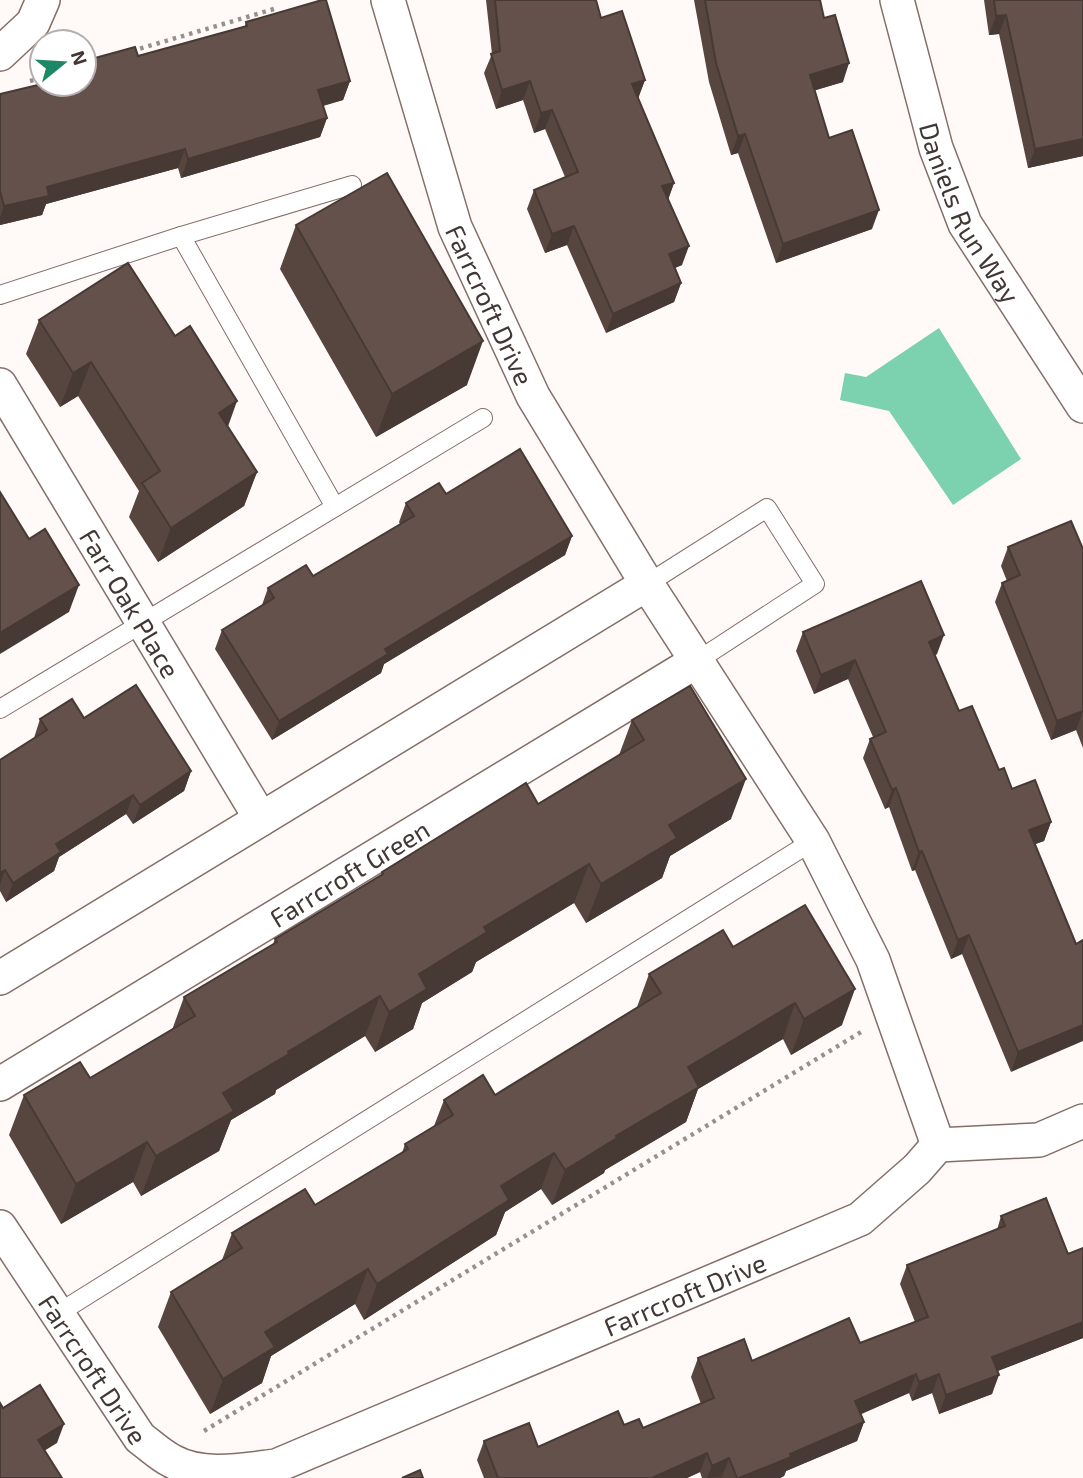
<svg xmlns="http://www.w3.org/2000/svg" width="1083" height="1478" font-family="'Exo 2',sans-serif">
  <style>
    .water { fill: #7cd1af }
    .lines { fill: none; stroke-linecap: round; stroke-linejoin: round }
    .lane-casing { stroke: #846e68; stroke-width: 20 }
    .street-casing { stroke: #846e68; stroke-width: 36 }
    .path { stroke: #98908e; stroke-width: 4.5; stroke-dasharray: 3.5 5; stroke-linecap: butt }
    .lane { stroke: #fff; stroke-width: 18 }
    .street { stroke: #fff; stroke-width: 33 }
    .wall { fill: #574640 }
    .shaded-wall { fill: #473934 }
    .building { fill: #65514b; stroke: #473934; stroke-width: 2 }
    .labels { text-anchor: middle; dominant-baseline: central; stroke-width: 7; stroke-linejoin: round; paint-order: stroke }
    .street-label { font-size: 26px; fill: #413734; stroke: #fff }
  </style>
  <rect width="100%" height="100%" fill="#fff9f8"/>
  <path class="water" d="M939,328l82,131 -68,46 -64,-94 -49,-11 5,-27 21,4z"/>
  <g class="lines">
    <defs>
      <g id="lane">
        <path d="M181,236l154,271"/>
        <path d="M0,295l181,-59 171,-51"/>
        <path d="M647,584l120,-76 48,76 -118,77"/>
        <path d="M0,709l483,-291"/>
        <path d="M57,1314l756,-473"/>
      </g>
      <g id="street">
        <path id="s1" d="M388,0l67,227 78,169 114,188 166,257 60,119 65,185"/>
        <path id="s2" d="M897,0l39,148 29,76 118,182"/>
        <path d="M0,54l33,-31 10,-23"/>
        <path id="s3" d="M0,385l261,434"/>
        <path d="M0,978l647,-394"/>
        <path id="s4" d="M0,1084l697,-423"/>
        <path d="M938,1145l101,-5 44,-19"/>
        <path id="s5" d="M0,1227l140,211c10,7 20,17 32,23 30,17 71,9 104,5l584,-247 57,-50 21,-24"/>
      </g>
    </defs>
    <use href="#lane" class="lane-casing"/>
    <use href="#street" class="street-casing"/>
    <g class="path">
      <path d="M132,51l142,-42"/>
      <path d="M30,81l12,-3"/>
      <path d="M204,1431l657,-399"/>
    </g>
    <use href="#lane" class="lane"/>
    <use href="#street" class="street"/>
  </g>
  <g class="wall">
    <path d="M486,0h110l5,18 44,62 -7,17 36,86 -6,17 14,65 -7,3 6,15 -7,19 -68,31 -39,-88 -22,8 -18,-44 7,-19 31,-13 -20,-48 -11,4 -11,-33 -27,9 -12,-36 8,-19z"/>
    <path d="M694,0h126l4,18 19,64 -28,8 14,48 43,91 -96,34 -38,-110 -7,2 -22,-73z"/>
    <path d="M984,0h99v156l-55,12 -29,-134 -10,1z"/>
    <path d="M246,22l104,59 -7,19 -20,6 4,12 -7,19 -139,41 -3,-10 -132,36 -4,11 -42,10v-131l84,-10 54,-28 107,-30z"/>
    <path d="M296,225l171,160 -91,52 -96,-168z"/>
    <path d="M39,320l189,107 29,45 -13,34 -86,56 -29,-45 10,-26 -61,-95 -18,11 -34,-53z"/>
    <path d="M446,494l126,42 -7,19 -181,109 -3,9 -109,67 -57,-91 7,-19 40,-25 6,-17 45,-12 87,-52 -1,-2 7,-19z"/>
    <path d="M1008,547l75,2v199l-7,-18 -25,10 -56,-138 7,-19 5,-2 -6,-15z"/>
    <path d="M803,632l134,22 -3,2 25,55 53,78 39,33 -7,19 -9,3 41,100 -65,128 -49,-118 -11,5 -36,-89 -3,1 -23,-64 -4,2 -22,-51 7,-19 3,-2 -25,-58 -34,15 -18,-43z"/>
    <path d="M84,718l107,53 -7,20 -51,33 -7,-10 -67,43 -5,14 -48,31 -6,-11v-131l34,-22 6,-19z"/>
    <path d="M632,720l99,99 -61,37 -8,22 -76,45 -12,-20 -98,59 -4,10 -50,31 -9,26 -38,23 -10,-16 -89,54 -1,4 -44,26 -12,31 -78,45 -8,-14 -72,42 -52,-89 15,-40 66,-17 82,-48 12,-33 89,-53 2,-5 106,-63 1,-4 156,-68 81,-49z"/>
    <path d="M733,947l109,78 -51,30 -8,-16 -85,50 -12,33 -81,48 -1,3 -52,32 -11,-16 -36,23 -9,23 -132,85 -9,-16 -84,52 -9,27 -52,31 -52,-87 13,-35 51,-32 10,-27 83,-28 87,-52 3,-9 29,-18 10,-26 51,-5 142,-88 12,-33z"/>
    <path d="M1001,1216l67,38 15,-6v90l-86,33 -5,23 -53,20 -7,-21 -20,8 -3,-8 -49,21 4,8 -7,19 -71,30 -2,5 -4,2h-78l-2,-6 -13,6h-203l-7,-18 7,-19 54,6 86,-22 19,3 58,-24 -10,-27 7,-19 54,3 108,-18 55,-21 -15,-38 7,-19 90,-35z"/>
  </g>
  <g class="shaded-wall">
    <path d="M1006,15l-7,19 -10,1 7,-19z"/>
    <path d="M849,63l-6,19 -40,12 7,-19z"/>
    <path d="M645,80l-7,19 -6,-15z"/>
    <path d="M350,81l-7,19 -32,9 7,-19z"/>
    <path d="M530,81l-7,19 -27,9 6,-19z"/>
    <path d="M552,110l-7,19 -11,4 7,-20z"/>
    <path d="M327,118l-7,19 -139,41 7,-19z"/>
    <path d="M745,134l-7,19 -7,2 7,-19z"/>
    <path d="M1083,139v17l-55,12 7,-19z"/>
    <path d="M185,149l-7,19 -132,36 -4,11 -42,10v-8l4,-11 43,-19z"/>
    <path d="M674,183l-7,19 -5,-16z"/>
    <path d="M879,210l-7,19 -96,34 7,-19z"/>
    <path d="M574,226l-7,19 -22,8 7,-19z"/>
    <path d="M689,246l-7,19 -20,8 7,-19z"/>
    <path d="M681,283l-7,19 -68,31 7,-19z"/>
    <path d="M483,341l-16,44 -91,52 16,-43z"/>
    <path d="M91,362l-13,34 -18,11 13,-34z"/>
    <path d="M237,401l-12,34 -6,-22z"/>
    <path d="M257,472l-13,34 -86,56 13,-34z"/>
    <path d="M572,536l-7,19 -181,109 -3,9 -109,67 7,-19 106,-72z"/>
    <path d="M79,585l-10,27 -69,42v-21z"/>
    <path d="M944,635l-7,19 -15,7 7,-19z"/>
    <path d="M855,660l-7,19 -34,15 7,-19z"/>
    <path d="M1083,711l-7,19 -25,10 6,-19z"/>
    <path d="M191,771l-7,20 -51,33 7,-19z"/>
    <path d="M746,779l-15,40 -61,37 -8,22 -76,45 15,-39 68,-59z"/>
    <path d="M896,788l-7,19 -4,2 7,-19z"/>
    <path d="M133,795l-7,19 -67,43 -5,14 -48,31 7,-19 43,-39z"/>
    <path d="M1051,822l-7,19 -22,8 7,-19z"/>
    <path d="M922,851l-7,19 -3,1 7,-19z"/>
    <path d="M589,864l-15,39 -98,59 -4,10 -50,31 -9,26 -38,23 14,-40 30,-38 65,-47z"/>
    <path d="M5,870l-5,15v-12z"/>
    <path d="M969,935l-7,19 -11,5 7,-19z"/>
    <path d="M855,989l-13,36 -51,30 13,-36z"/>
    <path d="M380,996l-15,40 -89,54 -1,4 -44,26 -12,31 -78,45 15,-40 67,-63 65,-41z"/>
    <path d="M795,1003l-12,36 -85,50 -12,33 -81,48 -1,3 -52,32 13,-35 123,-103z"/>
    <path d="M1083,1025v16l-72,31 7,-20z"/>
    <path d="M147,1142l-14,40 -72,42 15,-40z"/>
    <path d="M554,1153l-13,36 -36,23 -9,23 -132,85 13,-36 124,-98z"/>
    <path d="M368,1269l-13,35 -84,52 -9,27 -52,31 13,-35 42,-47z"/>
    <path d="M1083,1322v16l-98,38 7,-19z"/>
    <path d="M916,1374l-7,19 -61,27 7,-19z"/>
    <path d="M939,1374l-7,19 -20,8 7,-19z"/>
    <path d="M999,1375l-7,19 -53,20 7,-19z"/>
    <path d="M864,1422l-7,19 -71,30 -2,5 -4,2h-41l51,-24z"/>
    <path d="M64,1424l-7,19 -26,16 7,-19z"/>
    <path d="M707,1453l-7,19 -13,6h-35z"/>
    <path d="M729,1458l-7,19 -15,1 5,-12z"/>
  </g>
  <g class="building">
    <path d="M322,0h4l24,81 -32,9 9,28 -139,41 -3,-10 -138,38 2,9 -45,10 -4,-15v-97l42,-10h42v-23l51,-14 3,9 109,-30 -1,-4z"/>
    <path d="M495,0h101l5,18 21,-7 23,69 -13,4 42,99 -12,3 27,60 -20,8 12,29 -68,31 -39,-88 -22,8 -18,-44 44,-18 -26,-62 -11,3 -11,-32 -28,9 -11,-36 9,-3z"/>
    <path d="M705,0h115l4,18 11,-3 14,48 -39,12 19,63 23,-8 27,80 -96,34 -38,-110 -7,2 -22,-73z"/>
    <path d="M994,0h89v139l-48,10 -29,-134 -10,1z"/>
    <path d="M387,173l96,168 -91,53 -96,-169z"/>
    <path d="M128,263l47,73 15,-10 47,75 -18,12 38,59 -86,56 -29,-45 18,-12 -69,-109 -18,11 -34,-53z"/>
    <path d="M520,449l52,87 -187,113 3,5 -109,67 -57,-91 52,-32 -6,-10 38,-23 7,11 101,-60 -8,-13 33,-20 7,11z"/>
    <path d="M0,492l29,47 16,-10 34,56 -79,48z"/>
    <path d="M1071,521l12,28v162l-26,10 -55,-138 18,-8 -12,-28z"/>
    <path d="M921,581l23,54 -15,7 30,69 13,-5 27,64 5,-2 8,21 23,-9 16,42 -22,8 47,114 7,-4v85l-65,27 -49,-117 -11,5 -36,-89 -3,1 -23,-64 -4,2 -22,-51 16,-7 -31,-72 -34,15 -18,-43z"/>
    <path d="M136,685l55,86 -51,34 -7,-10 -77,49 5,8 -48,31 -8,-13 -5,3v-113l47,-30 -7,-11 32,-20 12,19z"/>
    <path d="M690,686l56,93 -77,46 8,13 -76,46 -12,-20 -105,63 3,5 -68,42 8,15 -38,23 -9,-16 -92,56 1,2 -66,39 11,18 -78,45 -9,-14 -71,42 -52,-89 56,-33 10,16 105,-62 -11,-19 93,-55 -2,-3 108,-65 -1,-2 144,-89 12,21 106,-64 -12,-20z"/>
    <path d="M805,905l50,84 -51,30 -9,-16 -107,64 11,20 -83,49 1,2 -52,32 -11,-17 -53,33 8,14 -132,84 -9,-15 -103,63 10,15 -52,32 -52,-87 71,-44 -10,-15 73,-44 10,16 93,-56 -3,-5 48,-29 -9,-15 39,-25 12,20 166,-102 -12,-19 74,-44 10,17z"/>
    <path d="M1046,1198l22,56 15,-6v74l-91,35 7,18 -53,20 -7,-21 -20,8 -3,-8 -61,27 9,21 -74,32 1,3 -52,21h-2l-8,-20 -17,8 -5,-13 -55,25h-154l-14,-37 45,-18 9,24 80,-36 6,14 15,-6 4,9 71,-30 -16,-40 46,-19 8,22 97,-43 11,25 68,-26 -21,-52 98,-39 -4,-10z"/>
    <path d="M40,1385l24,39 -26,16 24,38h-62v-75l3,5z"/>
    <path d="M420,1470l3,8h-21z"/>
  </g>
  <g class="labels">
    <g class="street-label">
      <text stroke="none"><textPath href="#s2" startOffset="226">Daniels Run Way</textPath></text>
      <text stroke="none"><textPath href="#s1" startOffset="322">Farrcroft Drive</textPath></text>
      <text stroke="none"><textPath href="#s3" startOffset="254">Farr Oak Place</textPath></text>
      <text stroke="none"><textPath href="#s4" startOffset="408">Farrcroft Green</textPath></text>
      <text stroke="none"><textPath href="#s5" startOffset="842">Farrcroft Drive</textPath></text>
      <text stroke="none"><textPath href="#s5" startOffset="170">Farrcroft Drive</textPath></text>
    </g>
  </g>
  <g transform="translate(63 63) rotate(72)"><circle r="33" fill="#ffffff" stroke="#b3afae" stroke-width="2"/>
  <path d="M0-5L12 26L0 18L-12 26Z" fill="#1c8866"/>
  <text y="-10" font-size="19" font-weight="bold" text-anchor="middle" fill="#413734">N</text>
  </g>
</svg>
